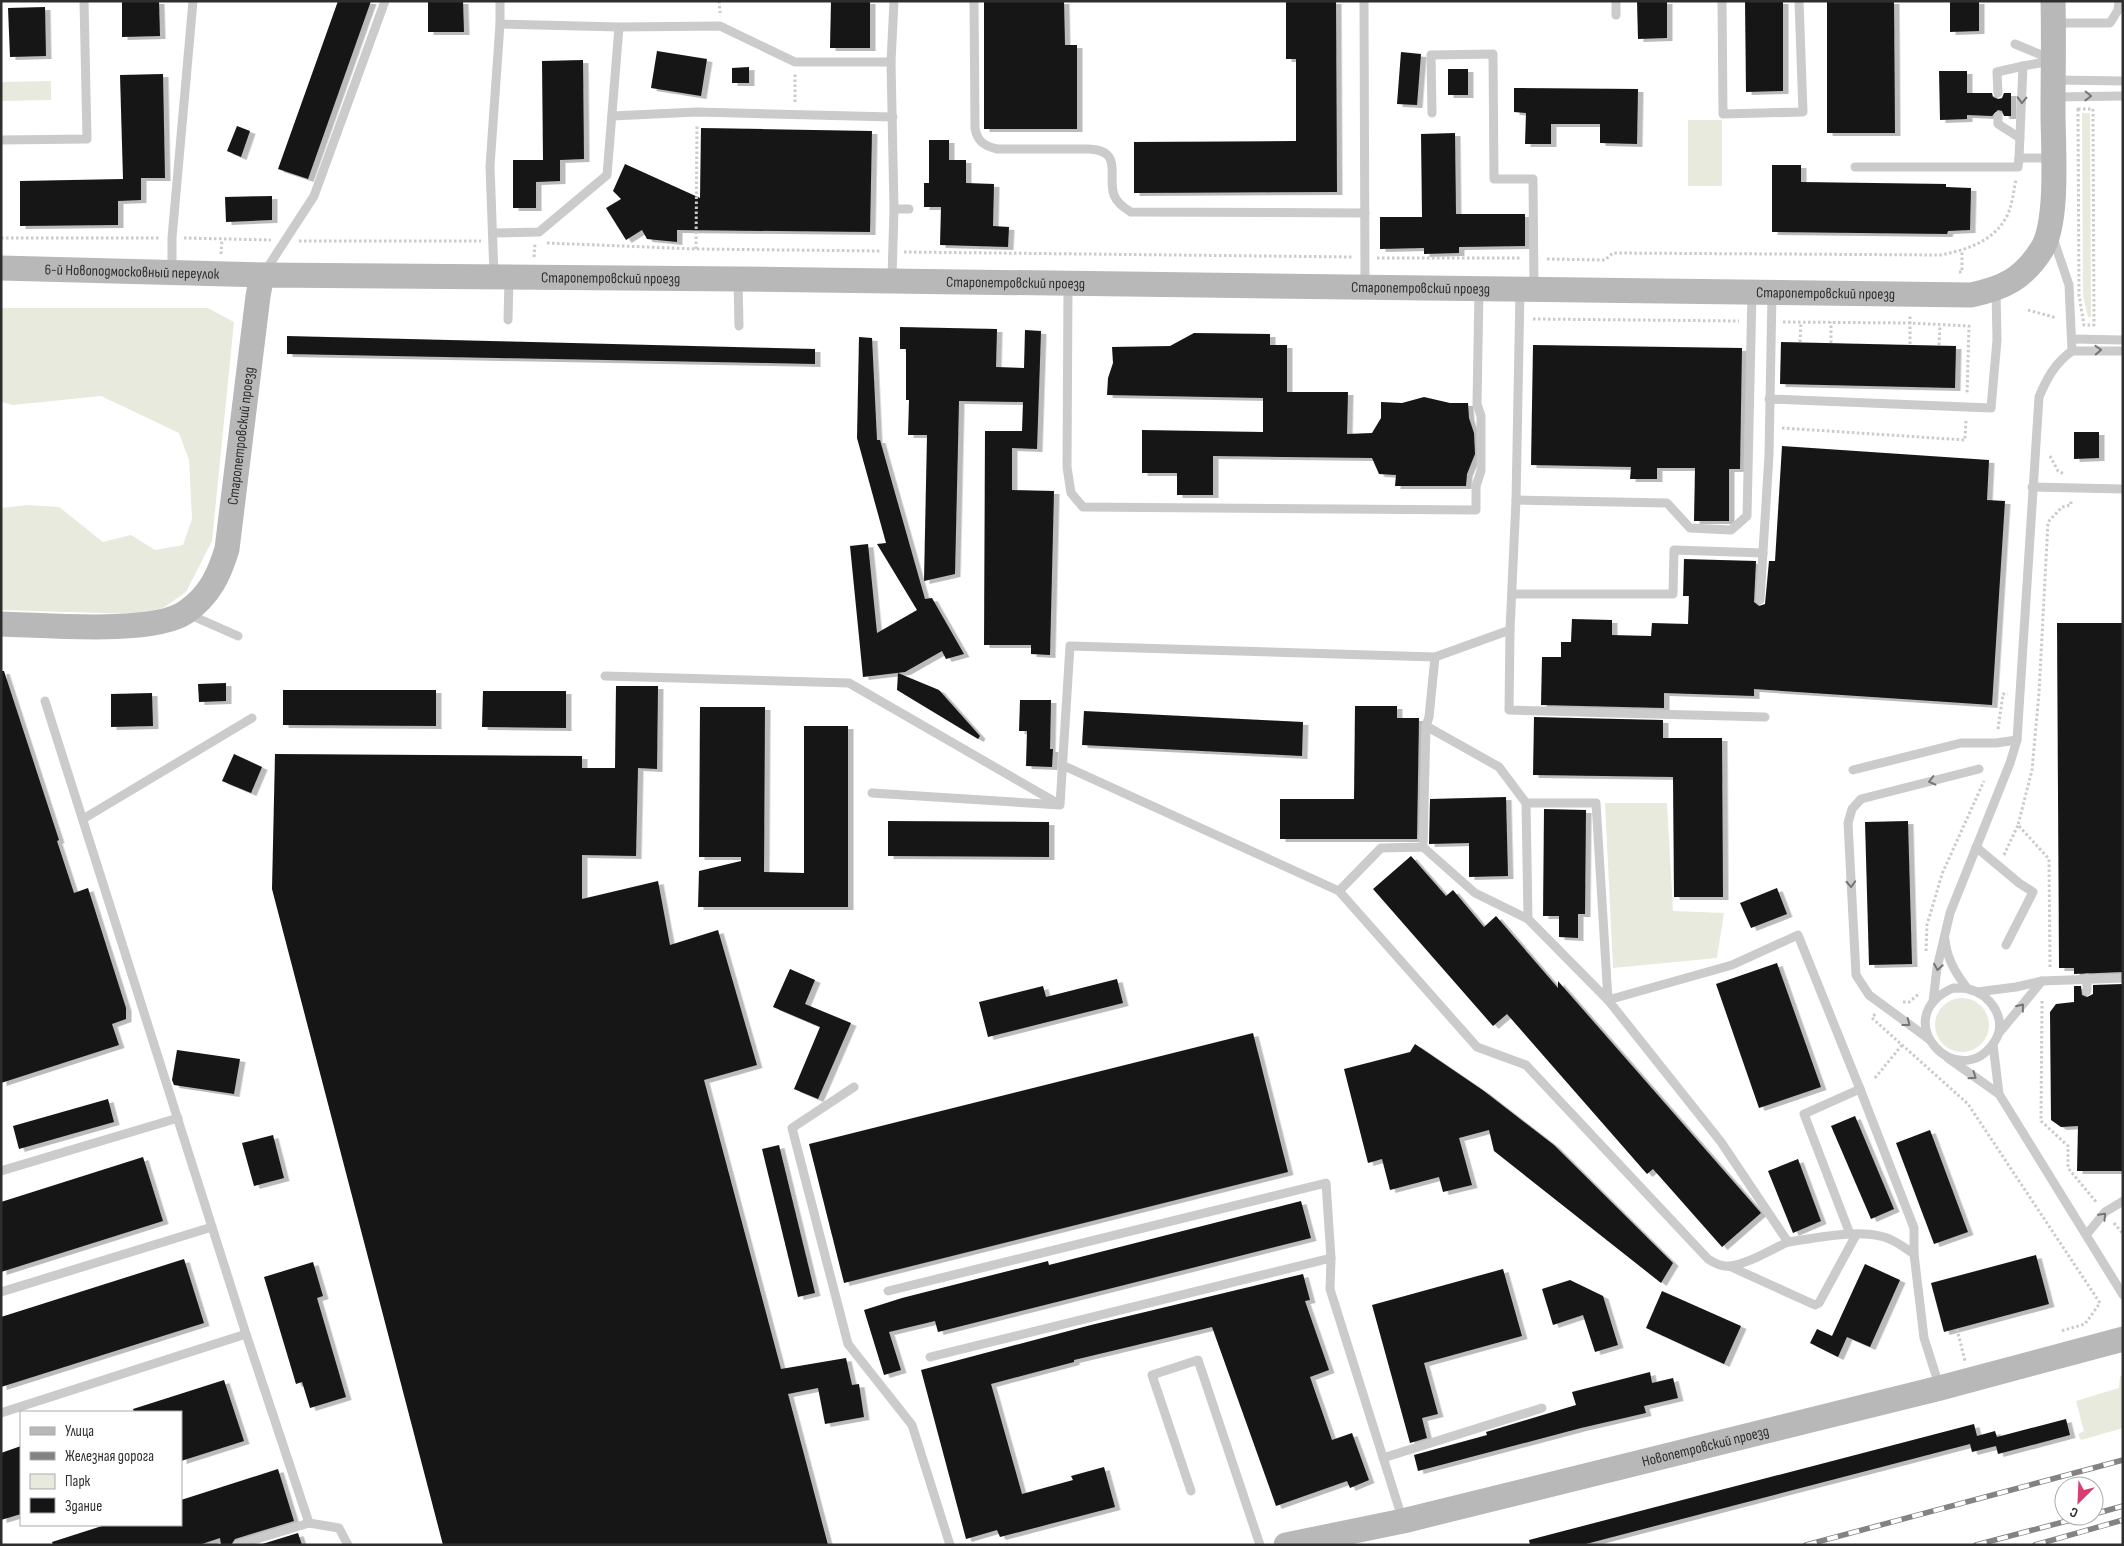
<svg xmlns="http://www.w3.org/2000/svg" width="2124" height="1546" font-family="'Sofia Sans Condensed',sans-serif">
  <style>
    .green { fill: #e8eadd }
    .building { fill: #151515; filter: url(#shadow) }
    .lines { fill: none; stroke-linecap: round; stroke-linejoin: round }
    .path { stroke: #cbcbcb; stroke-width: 3; stroke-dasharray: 2.5 2.5; stroke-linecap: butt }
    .lane { stroke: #cbcbcb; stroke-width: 9 }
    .secondary { stroke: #b8b8b8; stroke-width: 25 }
    .rail-casing { stroke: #838383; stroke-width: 5.5 }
    .rail { stroke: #fff; stroke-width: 4; stroke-dasharray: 11; stroke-linecap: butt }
    .oneway { stroke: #757575 }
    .labels { text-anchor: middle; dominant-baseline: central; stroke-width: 5; stroke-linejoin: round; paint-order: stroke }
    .street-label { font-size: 15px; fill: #2e2e2e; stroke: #fff }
  </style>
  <defs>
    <filter id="shadow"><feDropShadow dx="5.5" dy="3" stdDeviation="0" flood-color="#0004"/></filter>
  </defs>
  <rect width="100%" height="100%" fill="#fff"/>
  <g class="green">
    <path d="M51,81v19l-50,1v-19z"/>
    <path d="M2082,113h8l1,204h-3l-5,-21z"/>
    <rect x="1688" y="120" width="34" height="66"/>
    <path d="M1,308h207l26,14 -22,219 -26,51 -23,16 -28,6 -134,-4v-102l27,-3 31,2 44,35 28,-7 24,15 28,-5 9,-26 -3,-59 -10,-27 -78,-37 -88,9 -12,-3z"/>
    <path d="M1605,803h62l6,108 51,2 -7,45 -104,10z"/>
    <circle cx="1962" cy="1025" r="27"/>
    <path d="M2123,1375v53l-42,12 -3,-6 6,-3 -8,-30 43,-13 1,-12z"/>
  </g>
  <g class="building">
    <path d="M122,1h37l1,35 -38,1z"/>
    <path d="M338,1h33l-63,178 -30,-10z"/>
    <path d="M428,1h35l1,31h-36z"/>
    <path d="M831,1h39v47h-40z"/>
    <path d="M984,1h80l1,44h12v84h-93z"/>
    <path d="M1286,1h50l1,191 -203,1v-51l162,-1v-82h-10z"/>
    <path d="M1637,1h30v37l-29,1z"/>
    <path d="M1745,1h38v90l-37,1z"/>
    <path d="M1827,1h67l1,132h-68z"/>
    <path d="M1950,1h29v30l-29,1z"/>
    <path d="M45,7l1,49 -36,1 -2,-49z"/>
    <path d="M657,51l50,8 -6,37 -50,-8z"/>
    <path d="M1401,52l20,2 -4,51 -20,-1z"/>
    <path d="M583,60l1,99 -24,1v21l-24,1v26h-23v-48h30l-1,-99z"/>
    <path d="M749,67v16h-17v-15z"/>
    <rect x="1448" y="69" width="20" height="26"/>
    <path d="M1939,71h28v22h25l1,4 5,2 4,-1 2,-5h7v23h-7l-2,-5 -4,-1 -6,6 -25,-1v4l-27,1z"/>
    <path d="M163,74l2,104h-24v22l-23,1v24l-98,1v-45l103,-2 -3,-104z"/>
    <path d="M1514,88l124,1 -1,55 -37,-1v-19h-49v20h-26l1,-31 -12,-1z"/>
    <path d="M237,126l13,5 -9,26 -14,-6z"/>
    <path d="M701,128l171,3 -2,101 -193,-2v12l-30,-3 -5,-9 -16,10 -20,-32 15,-9 -8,-8 12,-27 75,34z"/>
    <path d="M1455,133l1,81h69v32l-66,1v6l-35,1v-6l-44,1v-32h42l-1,-83z"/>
    <path d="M929,140h20v20h17v23l28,1 -1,42 16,1 -1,20 -68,-2 1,-38h-17v-24h5z"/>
    <path d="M1772,165h29v17l145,2v3l25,1 -1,42 -22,1 -1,3 -175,-2z"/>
    <path d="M272,196v24l-46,2 -1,-25z"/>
    <path d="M900,327l97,2 -1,38 28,1 1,-38 16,1 -4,118 -25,-1v42l42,1 -4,164 -19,-1v-9h-47l1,-214h37l1,-29 -64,-1 -4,173 -31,7 3,-146h-19l1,-35h-3v-51h-6z"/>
    <path d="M1194,333l76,1v11h17v47h61l-1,42 25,-1 9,-15v-16l21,1 22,-6 26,6h18l1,15 5,15 1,21 -8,20 -1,12h-71l1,-11 -17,-1 -7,-16 -159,-2v39h-36v-22h-35v-43l121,2v-34l-156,-3 1,-17 5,-15 -1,-16 58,-1z"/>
    <path d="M287,336l528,13v15l-528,-10z"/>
    <path d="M859,337l13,1 5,102h3l45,159 7,-1 32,56 -18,5 -4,-8 -37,21 -42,5 -13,-131 18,-2 9,89 40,-23 -40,-66 9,-1 -29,-105z"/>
    <path d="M1781,342l175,4 -1,42 -175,-4z"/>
    <path d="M1533,345l209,3 -2,121h-11v52h-35l1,-53h-38v11h-27l1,-12 -100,-2z"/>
    <path d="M2074,432h25v26l-25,1z"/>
    <path d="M1782,446l207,14 -2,40 18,1 -13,204 -238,-16v7l-90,-3v15l-123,-3 1,-48h19v-15h10l1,-23 40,1v15l39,1 1,-13 36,1 1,-28h-6l1,-37 72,2 -2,41 5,4 6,-2 4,-43h6z"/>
    <path d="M2057,623h66v349l-49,2v-6h-15z"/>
    <path d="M1,671h3l55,169 -2,1 17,52 14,-5 38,120v11l-14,5 7,21 -118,38z"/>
    <path d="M898,673l41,17 41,46 -2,3 -81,-49z"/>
    <path d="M226,683v18l-27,1 -1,-18z"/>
    <path d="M616,686h42l-1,83 -19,-1 -2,88 -54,-1v44l76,-18 12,64 48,-15 39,135 -53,15 77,289 65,-11 6,27 7,-1 5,33 -39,7 -7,-36 -30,6 40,151h-385l-171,-656 3,-135 307,2v12h33z"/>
    <path d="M283,690h153v36l-153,-1z"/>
    <path d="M483,691h83v37l-84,-1z"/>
    <path d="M152,693l1,33 -42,1v-33z"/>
    <path d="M1020,700h31l-1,49h3l-1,18 -26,-1 1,-35h-8z"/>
    <path d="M1355,706h42v12h22l-2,121h-137v-40h74z"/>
    <path d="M700,707h65l-1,165 40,1v-147h44v181h-150l1,-36 42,-10v-4h-42z"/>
    <path d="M1084,711l219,11 -1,34 -220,-11z"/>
    <path d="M1534,717l129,3v18h59l1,159h-49l-1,-120 -140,-2z"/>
    <path d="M234,754l28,13 -11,26 -29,-12z"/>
    <path d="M1506,797l2,79 -39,1v-34l-40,1 1,-45z"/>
    <path d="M1544,809l42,1 -1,104h-7v24l-19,-1v-21h-16z"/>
    <path d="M888,821l161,1v35l-161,-1z"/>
    <path d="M1908,821l4,143 -43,1 -4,-143z"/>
    <path d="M1411,856l35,40 7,-6 31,37 12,-11 62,72v-7l203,232 -39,34 -69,-78 -6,5 -140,-160 -14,12 -120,-137z"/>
    <path d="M1777,888l10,26 -36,14 -11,-25z"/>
    <path d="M1777,963l44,124 -62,21 -43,-124z"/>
    <path d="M790,969l25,11 -10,24 46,19 -33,76 -24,-10 26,-62 -47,-20z"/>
    <path d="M1117,979l6,24 -135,34 -9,-35 64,-16 3,11z"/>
    <path d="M2123,984v187h-46l1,-45 -17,1 -10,-7 -1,-108 6,-8 18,-2v-16h7l1,9 5,2 6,-3v-9z"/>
    <path d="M1253,1033l35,139 -444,111 -35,-139z"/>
    <path d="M1415,1044l69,47 70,54 119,118 -12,20 -167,-132 -5,-21 -30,8 13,47 -29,7 -4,-15 -49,13 -8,-31 -14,4 -24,-94 66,-17z"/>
    <path d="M177,1050l63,9 -6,35 -60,-9 -2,-5z"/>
    <path d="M108,1099l6,23 -95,27 -6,-23z"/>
    <path d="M1855,1116l39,93 -23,10 -40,-93z"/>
    <path d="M1930,1130l38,102 -34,12 -38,-101z"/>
    <path d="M273,1135l11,43 -30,8 -12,-43z"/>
    <path d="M779,1145l36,148 -17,4 -36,-148z"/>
    <path d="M143,1157l20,64 -162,51v-70z"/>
    <path d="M1798,1159l23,62 -28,12 -25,-62z"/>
    <path d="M1301,1201l10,37 -373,94 -3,-11 -46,11 12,38 -17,5 -20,-65 38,-12 146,-37 1,4z"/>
    <path d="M2036,1255l13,49 -105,28 -13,-49z"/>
    <path d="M184,1259l20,64 -203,64v-70z"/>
    <path d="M313,1262l10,34 -6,2 29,99 -36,11 -8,-26 -6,2 -32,-107z"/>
    <path d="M1865,1264l35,16 -30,67 -23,-10 -9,20 -28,-14 7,-14 15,7z"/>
    <path d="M1503,1269l19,67 -98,27 14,51 -16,4 5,20 -17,5 -38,-138z"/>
    <path d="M1303,1274l7,26 -5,1 24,69 -19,7 22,63 20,-7 17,47 -19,8 -3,-7 -71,25 -64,-179 -138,33v2l-83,22 31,110 51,-14 -2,-4 33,-9 11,40 -115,30 -3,-7 -31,9 -45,-169 170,-45z"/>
    <path d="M1570,1280l33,16 15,49 -23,7 -12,-37 -30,10 -11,-36z"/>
    <path d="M1662,1291l79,35 -17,38 -78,-36z"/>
    <path d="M1650,1372l2,11 21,-5 5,20 -34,8 2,7 -65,15 -163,43 -4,-16 73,-20 -1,-3 90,-27 -4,-13z"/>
    <path d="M224,1380l20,61 -63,20v-49h-47l-1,-3z"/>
    <path d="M2066,1419l4,16 -72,19 -2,-8 -24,6 -2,-8 -388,101h-52l-1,-5 445,-116 3,12 18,-5 2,6z"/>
    <path d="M21,1446v68l-20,6v-67z"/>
    <path d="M278,1469l16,52 -59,18 -4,6h-10l-1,-7 -21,7h-146l-1,-3 53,-17h76v-25z"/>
    <path d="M298,1533l4,12h-43z"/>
  </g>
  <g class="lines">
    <g class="path">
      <path d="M719,1l1,12"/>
      <path d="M795,102v-28"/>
      <path d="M2078,109h15l1,216h-10l-5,-30z"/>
      <path d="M1,238h160"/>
      <path d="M184,238l87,2"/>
      <path d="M299,241h182"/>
      <path d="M547,243l149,6 184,2"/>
      <path d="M696,249l1,-125"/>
      <path d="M904,252l449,5"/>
      <path d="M221,254l1,-14"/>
      <path d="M534,257l1,-14"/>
      <path d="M1377,258h143"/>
      <path d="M1547,259l58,1 8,-7 328,2c23,-5 49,-12 63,-34 8,-11 9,-28 12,-41"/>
      <path d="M1959,272h3v-22"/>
      <path d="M2028,310l29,8"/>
      <path d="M1533,319l206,2"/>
      <path d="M1783,322l127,1 59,3 -2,69"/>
      <path d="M1800,342l1,-20"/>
      <path d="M1831,343v-21"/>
      <path d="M1910,344v-29"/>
      <path d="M1939,345l1,-20"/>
      <path d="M1782,428l183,12 1,-21"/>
      <path d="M2050,456l8,15 6,3"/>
      <path d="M1998,729l5,-35h5"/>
      <path d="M2004,855l14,-30"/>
      <path d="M1926,951l1,-26 15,-51 42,-93"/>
      <path d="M2050,967l-1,-108 -31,-34 14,-55 7,-77 9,-171 14,-15 9,-2v-4"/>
      <path d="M2042,1001l-1,120 27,25v22l29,35"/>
      <path d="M1903,1002h6l11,-9"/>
      <path d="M1875,1014l-3,4 96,86 132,199 -15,21 -24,7"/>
      <path d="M1875,1078l27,-33"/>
      <path d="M2114,1223l9,11"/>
      <path d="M1957,1329l8,32"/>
    </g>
    <g class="lane">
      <path d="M500,1v23l119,3 101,-1 75,36h96"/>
      <path d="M974,1l1,127c2,13 9,18 22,21h92c35,2 18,27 25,46 3,8 10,13 17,17l234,1"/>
      <path d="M1364,1l1,284"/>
      <path d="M1616,1v14"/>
      <path d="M1722,1l1,113 80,-2 -4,-111"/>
      <path d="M2054,23h56l8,-13 1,-9"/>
      <path d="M2015,44l36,15"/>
      <path d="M2051,61l-28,5 -4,92h33"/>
      <path d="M2056,80l67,1"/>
      <path d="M1998,93l-1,-21 26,-6"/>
      <path d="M2056,97l67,-1"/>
      <path d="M1432,113l-1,-58 62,-1 1,125h39l1,108"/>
      <path d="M612,116l85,-4 196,5"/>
      <path d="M1998,116v8l22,14"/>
      <path d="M1,140l86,-1 -3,-138"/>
      <path d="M1855,167h163l1,-9"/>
      <path d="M894,209h15"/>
      <path d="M493,233l46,-1 68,-57 12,-148"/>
      <path d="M172,270v-32l21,-237"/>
      <path d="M264,273l50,-77 71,-195"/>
      <path d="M494,275l-4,-109 10,-142"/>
      <path d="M892,278l2,-69 -3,-147 3,-61"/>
      <path d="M738,281l1,45"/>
      <path d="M1068,285l-1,182 4,26 12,14 393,3v-24l5,-15v-55l-4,-12 2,-115"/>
      <path d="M508,320l1,-42"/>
      <path d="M2072,339l51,1"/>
      <path d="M2072,351h51"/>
      <path d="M1769,399l222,9 6,-68 -1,-50"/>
      <path d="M2032,487l91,2"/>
      <path d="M1516,500l151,3 23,25 41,2 16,-14 5,-223"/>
      <path d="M1512,594h161l1,-44 89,3"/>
      <path d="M1760,600l9,-145 3,-162"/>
      <path d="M188,614l50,22"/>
      <path d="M1510,630l-1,80 256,7"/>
      <path d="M605,676l244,7 208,120"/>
      <path d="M45,701l201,633 63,189"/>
      <path d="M1426,726l73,41 27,36 2,116"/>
      <path d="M1062,765l277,126"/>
      <path d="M1853,770l108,-27h35l21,-3"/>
      <path d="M872,793l188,12 10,-159 365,11 75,-27 6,-130 4,-210"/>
      <path d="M1526,803h70l12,197 124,-35 66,-30 62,154"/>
      <path d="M83,819l169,-101"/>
      <path d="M1423,847l-42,1 -42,43 138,156 49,18 182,194c6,4 14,8 22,7 20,-3 40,-16 58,-24l-67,-100 -113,-142 -80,-81 -53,-26 -52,-46 3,-121 3,-9 6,-60"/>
      <path d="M1976,847l43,36 14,9 -27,53"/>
      <path d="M1945,939c1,18 11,35 22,49"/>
      <path d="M1953,988c5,0 11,0 15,1 23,5 40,31 27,52 -36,56 -110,-23 -42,-53z"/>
      <path d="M2087,991v-13"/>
      <path d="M1977,992l39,-5 26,-6 81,-3"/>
      <path d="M1933,1002l4,-34 13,-55 60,-150 7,-23 22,-343c8,-19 16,-34 33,-46l-3,-66 -16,-47"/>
      <path d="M1999,1033l43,-52"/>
      <path d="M1929,1039l-60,-44 -13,-20 -8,-152 4,-14 9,-10 118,-30"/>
      <path d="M1993,1044l6,50"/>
      <path d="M1948,1058l51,36 124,201"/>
      <path d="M854,1087l-62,41 56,216 64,81 38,120"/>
      <path d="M1,1171l177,-53"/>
      <path d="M1850,1234l-46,-120 56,-25 54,139v26"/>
      <path d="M2087,1234l18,-22 18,-11"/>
      <path d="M1788,1242c29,-4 68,-13 96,-5 11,3 21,11 30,17l10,84 15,47"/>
      <path d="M1729,1266l86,39 4,-2 37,-68"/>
      <path d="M888,1291l438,-108 5,75 -1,31 73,232"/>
      <path d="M1,1292l211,-65"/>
      <path d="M930,1357l401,-99"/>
      <path d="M1,1413l245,-79"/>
      <path d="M1383,1458l159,-50"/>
      <path d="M1191,1491l-39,-116 46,-15 62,185"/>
      <path d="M237,1545l72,-22 30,5 9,17"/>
    </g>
    <g class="secondary">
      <path id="s1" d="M1,268l261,7"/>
      <path id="s2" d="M1,624c43,1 152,11 185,-12 24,-17 33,-37 41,-63l31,-253 4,-21 476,4 1233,16c33,-7 52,-16 71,-46 17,-28 11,-103 11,-137 0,-37 1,-74 0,-111"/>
      <path id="s3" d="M1286,1545l117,-24 537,-133 183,-49"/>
    </g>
    <defs>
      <g id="rail">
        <path d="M2094,1514l29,-8"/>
        <path d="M1806,1545l317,-85"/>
        <path d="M1976,1545l110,-29"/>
        <path d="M2035,1545l88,-25"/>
      </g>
    </defs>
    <use href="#rail" class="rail-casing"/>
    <use href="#rail" class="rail"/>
  </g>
  <defs><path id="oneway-chevron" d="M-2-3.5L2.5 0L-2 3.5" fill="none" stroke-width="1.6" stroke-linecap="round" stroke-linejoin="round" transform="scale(1.25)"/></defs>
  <g class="oneway">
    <use href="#oneway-chevron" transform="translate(2088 96) rotate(1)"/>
    <use href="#oneway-chevron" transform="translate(2022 100) rotate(92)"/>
    <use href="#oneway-chevron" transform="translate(2098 350) rotate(-2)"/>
    <use href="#oneway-chevron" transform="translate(1932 781) rotate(166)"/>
    <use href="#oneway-chevron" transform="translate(1851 884) rotate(87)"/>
    <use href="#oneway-chevron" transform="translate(1938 967) rotate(99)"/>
    <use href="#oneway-chevron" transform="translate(2021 1007) rotate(-51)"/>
    <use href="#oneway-chevron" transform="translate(1907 1023) rotate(37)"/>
    <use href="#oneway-chevron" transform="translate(1973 1076) rotate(35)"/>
    <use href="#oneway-chevron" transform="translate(2103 1216) rotate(-46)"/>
  </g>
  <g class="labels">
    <g class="street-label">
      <text stroke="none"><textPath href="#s1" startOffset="131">6-й Новоподмосковный переулок</textPath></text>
      <text stroke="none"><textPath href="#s2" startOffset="889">Старопетровский проезд</textPath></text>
      <text stroke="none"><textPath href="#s2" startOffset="1294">Старопетровский проезд</textPath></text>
      <text stroke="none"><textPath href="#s2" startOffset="1699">Старопетровский проезд</textPath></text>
      <text stroke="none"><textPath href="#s2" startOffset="2104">Старопетровский проезд</textPath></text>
      <text stroke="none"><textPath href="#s2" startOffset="378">Старопетровский проезд</textPath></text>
      <text stroke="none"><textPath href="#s3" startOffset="431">Новопетровский проезд</textPath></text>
    </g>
  </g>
  <rect width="2124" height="1546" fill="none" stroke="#2e2e2e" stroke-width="5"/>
  <rect x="20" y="1411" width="162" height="115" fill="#ffffff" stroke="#ababab"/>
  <rect x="30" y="1427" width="25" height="8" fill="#b8b8b8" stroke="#ababab"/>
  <text x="65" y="1436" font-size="15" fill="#2e2e2e">Улица</text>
  <rect x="30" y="1452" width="25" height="8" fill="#838383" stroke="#ababab"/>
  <text x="65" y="1461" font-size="15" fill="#2e2e2e">Железная дорога</text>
  <rect x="30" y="1474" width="25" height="15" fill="#e8eadd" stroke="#ababab"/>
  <text x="65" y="1486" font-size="15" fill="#2e2e2e">Парк</text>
  <rect x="30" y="1498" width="25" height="15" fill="#151515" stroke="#ababab"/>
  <text x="65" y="1511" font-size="15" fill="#2e2e2e">Здание</text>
  <g transform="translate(2079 1501) rotate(204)"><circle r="24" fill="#ffffff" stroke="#ababab"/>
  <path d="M0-4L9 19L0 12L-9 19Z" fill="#d73e73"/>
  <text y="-8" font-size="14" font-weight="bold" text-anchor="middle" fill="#2e2e2e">С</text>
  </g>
</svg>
